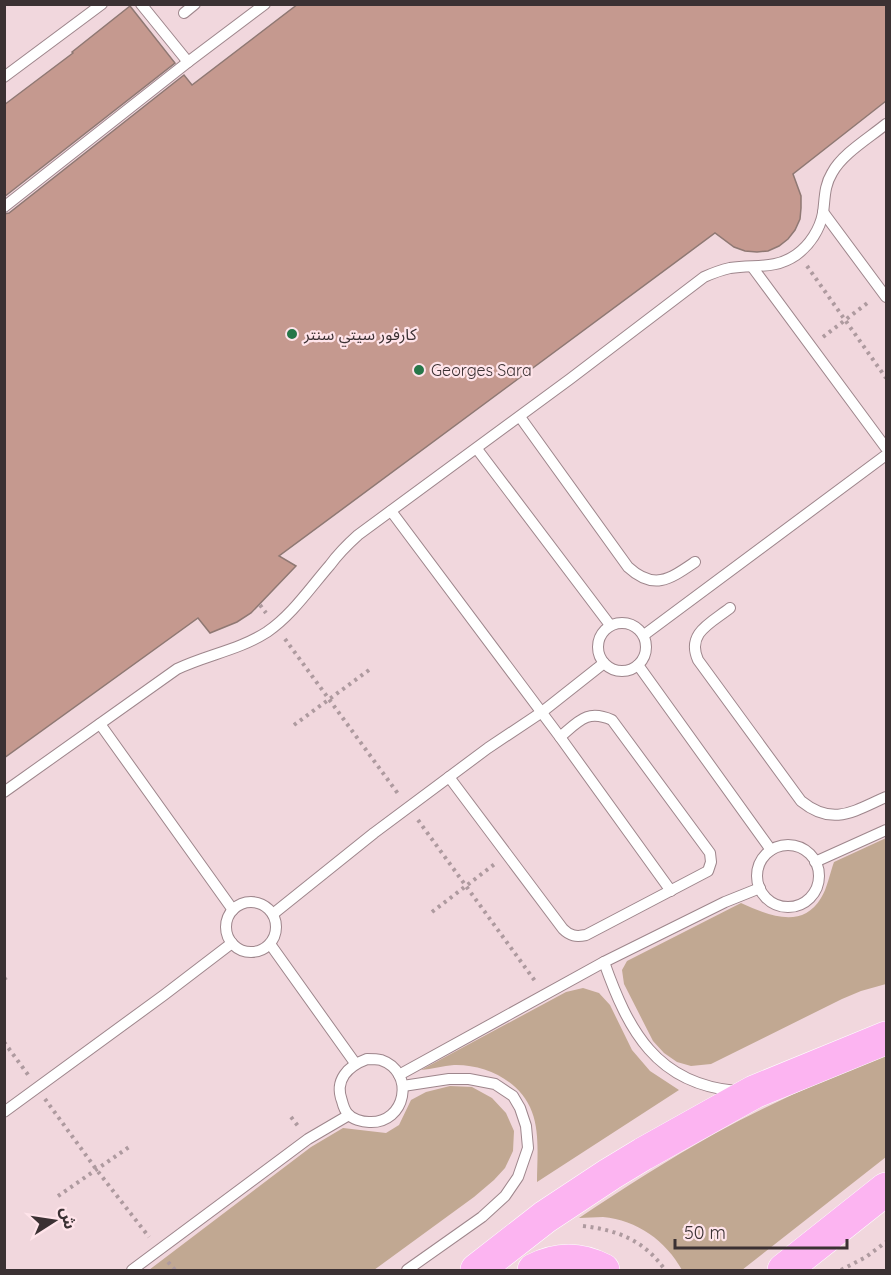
<svg xmlns="http://www.w3.org/2000/svg" width="891" height="1275" font-family="Quicksand,'Noto Sans Arabic',sans-serif">
  <style>
    .green { fill: #c1a892 }
    .building { fill: #c5998f; stroke: #8f7873; stroke-width: 1.5 }
    .lines { fill: none; stroke-linecap: round; stroke-linejoin: round }
    .lane-casing { stroke: #9e868c; stroke-width: 12 }
    .highway-casing { stroke: #fff; stroke-width: 34 }
    .path { stroke: #ae9a9f; stroke-width: 4; stroke-dasharray: 3 4.5; stroke-linecap: butt }
    .lane { stroke: #fff; stroke-width: 10 }
    .highway { stroke: #fcb4f1; stroke-width: 33 }
    .poi-dot { fill: #267749; stroke: #ffe4ea; stroke-width: 2 }
    .labels { text-anchor: middle; dominant-baseline: central; stroke-width: 4.5; stroke-linejoin: round; paint-order: stroke }
    .poi-label { font-size: 16px; fill: #3b3133; stroke: #ffe4ea; text-anchor: start }
  </style>
  <rect width="100%" height="100%" fill="#f1d7dd"/>
  <g class="green">
    <path d="M886,838v146l-25,7 -19,8 -131,65 -20,2 -14,-4 -13,-9 -11,-12 -29,-57 -2,-14 5,-9 114,-58c27,12 61,27 80,-5 6,-9 9,-25 13,-36z"/>
    <path d="M583,988l16,5 11,12 22,45 18,21 29,19 -142,92c0,-22 3,-49 -5,-70 -11,-31 -47,-48 -78,-47 -11,1 -22,4 -33,5l145,-78z"/>
    <path d="M886,1053v104l-144,113h-60c-16,-29 -45,-50 -79,-53 -8,0 -16,1 -24,1 45,-30 90,-59 137,-85 55,-30 113,-55 170,-80z"/>
    <path d="M450,1086l22,1 20,11 14,15 8,18 -1,20 -8,17 -11,12 -20,17 -100,73h-225l162,-123 32,-19 43,5 13,-8 12,-25 15,-8z"/>
  </g>
  <g class="building">
    <path d="M298,4h588v97l-93,73 8,22v12l-1,11 -5,11 -7,9 -9,7 -11,5 -11,1 -12,-1 -11,-4 -19,-14 -436,323 17,10 -45,47 -14,9 -27,11 -12,-15 -194,140v-544l5,-1 175,-138 8,10z"/>
    <path d="M130,6l45,57 -171,134v-92l69,-52 -1,-1z"/>
  </g>
  <g class="lines">
    <defs>
      <g id="lane">
        <path d="M141,4l47,58"/>
        <path d="M184,13l11,-9"/>
        <path d="M4,77l98,-73"/>
        <path d="M4,207l184,-145 77,-58"/>
        <path d="M823,212l63,85"/>
        <path d="M753,268l133,180"/>
        <path d="M520,417l108,150c26,24 42,12 67,-5"/>
        <path d="M477,449l133,176"/>
        <path d="M391,511l169,226 111,154"/>
        <path d="M730,608c-19,15 -44,25 -32,52l103,141c32,26 53,10 85,-4"/>
        <circle cx="622" cy="647" r="24"/>
        <path d="M644,635l242,-180"/>
        <path d="M638,665l133,185"/>
        <path d="M100,724l133,186"/>
        <path d="M449,777l114,152c7,7 13,8 23,6l122,-64 3,-9 -1,-9 -98,-133c-25,-11 -33,1 -52,17"/>
        <path d="M4,792l173,-123c29,-14 62,-19 90,-37 25,-17 43,-44 63,-67 8,-11 18,-21 28,-30l212,-156 134,-102c9,-4 17,-7 26,-9 25,-4 44,2 66,-13 14,-10 24,-26 27,-42 2,-14 1,-27 9,-40 10,-19 37,-35 54,-49"/>
        <circle cx="788" cy="876" r="31"/>
        <path d="M815,862l71,-32"/>
        <circle cx="251" cy="927" r="25"/>
        <path d="M273,914l101,-81 114,-85 54,-36 62,-49"/>
        <path d="M270,944l85,119"/>
        <path d="M604,962c24,68 52,122 132,129"/>
        <path d="M367,1059c4,0 10,0 14,1 35,12 25,64 -12,62 -7,0 -17,-3 -21,-8 -3,-3 -5,-9 -6,-13 -8,-21 6,-35 25,-42z"/>
        <path d="M399,1075l205,-113 121,-60 35,-14"/>
        <path d="M403,1086l46,-7h20l26,5 18,12 7,12 6,18 2,22 -10,29 -13,19 -23,21 -75,53"/>
        <path d="M4,1112l160,-117 68,-52"/>
        <path d="M132,1270l176,-131 41,-24"/>
      </g>
      <g id="highway">
        <path d="M477,1270l68,-53 65,-43 33,-20 111,-62 132,-54"/>
        <path d="M534,1270c23,-12 46,-12 69,0"/>
        <path d="M784,1270l102,-81"/>
      </g>
    </defs>
    <use href="#lane" class="lane-casing"/>
    <use href="#highway" class="highway-casing"/>
    <g class="path">
      <path d="M807,266l79,112"/>
      <path d="M823,337l47,-36"/>
      <path d="M260,605l6,8"/>
      <path d="M285,639l114,156"/>
      <path d="M294,725l75,-55"/>
      <path d="M418,820l117,161"/>
      <path d="M432,912l64,-49"/>
      <path d="M4,979l6,-4"/>
      <path d="M4,1042l25,34"/>
      <path d="M45,1099l51,70 53,68"/>
      <path d="M291,1117l7,9"/>
      <path d="M58,1196l74,-51"/>
      <path d="M583,1226c35,4 62,15 82,44"/>
      <path d="M168,1262l7,8"/>
      <path d="M841,1270l25,-13 20,-15"/>
    </g>
    <use href="#lane" class="lane"/>
    <use href="#highway" class="highway"/>
  </g>
  <g class="poi-dot">
    <circle cx="292" cy="334" r="6"/>
    <circle cx="419" cy="370" r="6"/>
  </g>
  <g class="labels">
    <g class="poi-label">
      <text x="304" y="334">كارفور سيتي سنتر</text>
      <text x="431" y="370">Georges Sara</text>
    </g>
  </g>
  <rect width="891" height="1275" fill="none" stroke="#3b3133" stroke-width="12"/>
  <g transform="translate(54 1221) rotate(78)" stroke="#ffe4ea" stroke-width="4.5" paint-order="stroke">
  <path d="M0-4.5L10 22L0 15L-10 22Z" fill="#3b3133"/>
  <text y="-9" font-size="16" font-weight="bold" text-anchor="middle" fill="#3b3133">ش</text>
  </g>
  <path d="M675 1239v9h172v-9" fill="none" stroke="#3b3133" stroke-width="3"/>
  <text x="684" y="1239" font-size="18" fill="#3b3133" stroke="#ffe4ea" stroke-width="4.5" paint-order="stroke">50 m</text>
</svg>
